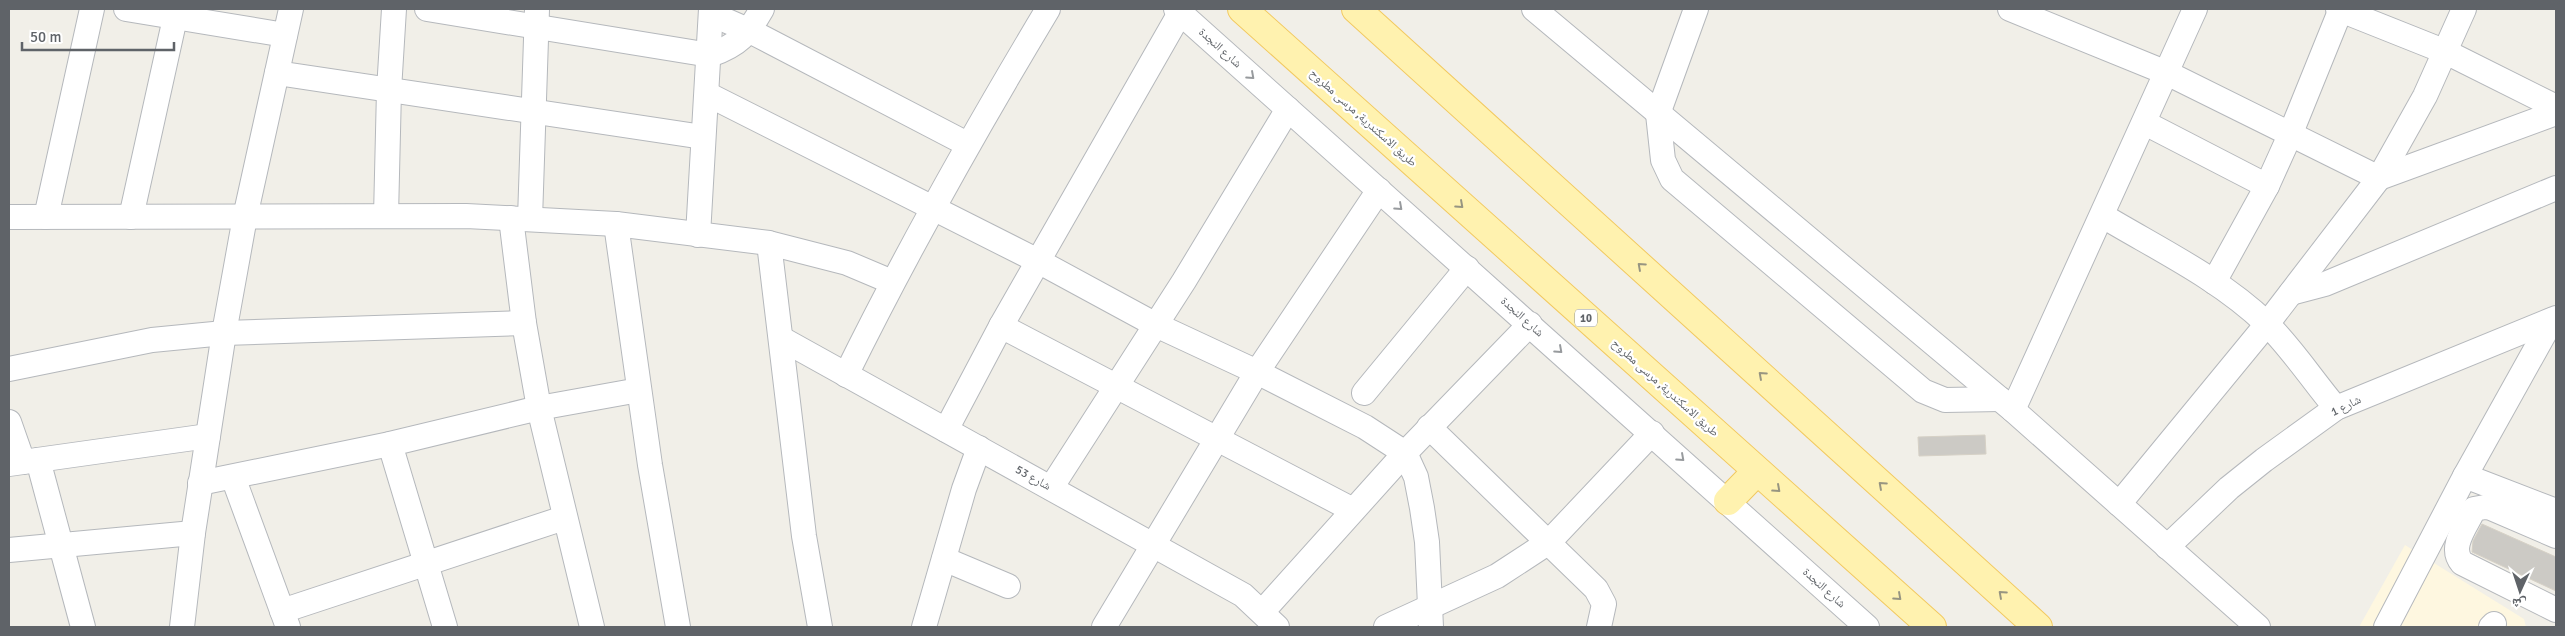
<svg xmlns="http://www.w3.org/2000/svg" width="2565" height="636" font-family="Signika,'Noto Naskh Arabic',sans-serif">
  <style>
    .commercial { fill: #fef7e0 }
    .building { fill: #cccac5; stroke: #d6d1c6 }
    .lines { fill: none; stroke-linecap: round; stroke-linejoin: round }
    .minor-casing { stroke: #b5b8bc; stroke-width: 26 }
    .major-casing { stroke: #f2c960; stroke-width: 30 }
    .minor { stroke: #fff; stroke-width: 24 }
    .major { stroke: #fff2af; stroke-width: 28 }
    .oneway { stroke: #979a9d }
    .oneway2 { stroke: #979581 }
    .labels { text-anchor: middle; dominant-baseline: central; stroke-width: 4.5; stroke-linejoin: round; paint-order: stroke }
    .shield { fill: #fff; stroke: #8f9295; stroke-width: 1 }
    .shield-label { font-size: 11px; font-weight: bold; fill: #5f6368 }
    .street-label { font-size: 12px; fill: #5f6368; stroke: #fff }
  </style>
  <rect width="100%" height="100%" fill="#f1efe8"/>
  <path class="commercial" d="M2405,545l119,74 2,8h-167z"/>
  <g class="building">
    <path d="M1985,435l1,19 -67,2 -1,-19z"/>
    <path d="M2482,524l74,33v34l-84,-39 1,-11z"/>
  </g>
  <g class="lines">
    <defs>
      <g id="minor">
        <path d="M126,9l159,26"/>
        <path d="M427,9l283,46c29,-10 37,-20 52,-46"/>
        <path d="M1176,9l691,618"/>
        <path d="M1534,9l479,401 245,217"/>
        <path d="M1696,9l-38,105 5,46 9,19 251,212 22,9 55,-1"/>
        <path d="M2010,9l157,64 212,105 177,-65"/>
        <path d="M2338,9l108,43 110,55"/>
        <path d="M711,14l39,17 217,113"/>
        <path d="M277,73l426,64"/>
        <path d="M707,94l331,167 118,64 101,47 108,55 40,26 11,24 6,31 5,34 4,85"/>
        <path d="M2145,123l122,63"/>
        <path d="M386,216l3,-126 5,-81"/>
        <path d="M2103,216c55,33 116,62 163,107 25,24 47,58 70,85"/>
        <path d="M9,217l457,-1 150,8 153,19 78,20 45,19"/>
        <path d="M46,217l46,-208"/>
        <path d="M131,217l46,-208"/>
        <path d="M511,218l13,105 15,85 53,219"/>
        <path d="M530,219l7,-210"/>
        <path d="M616,224l34,241 28,162"/>
        <path d="M698,235l13,-226"/>
        <path d="M769,243l35,293 16,91"/>
        <path d="M2214,282l53,-96 23,-51 51,-126"/>
        <path d="M2291,293l34,-9 231,-96"/>
        <path d="M1001,326l352,184"/>
        <path d="M782,339l461,256 34,32"/>
        <path d="M9,369l143,-29 72,-7 300,-10"/>
        <path d="M846,375c62,-126 130,-246 202,-366"/>
        <path d="M1364,393l103,-125"/>
        <path d="M2013,410l182,-401"/>
        <path d="M9,422l14,40"/>
        <path d="M1429,427l167,162 8,15 -5,23"/>
        <path d="M946,430l55,-104 179,-313"/>
        <path d="M390,444l55,183"/>
        <path d="M38,460l45,167"/>
        <path d="M9,464l199,-28"/>
        <path d="M2465,476l91,35"/>
        <path d="M233,477l55,150"/>
        <path d="M200,483l190,-39 149,-36 100,-18"/>
        <path d="M1051,488l133,-207 104,-172"/>
        <path d="M2119,504l148,-180 112,-146 46,-82 39,-87"/>
        <path d="M2556,536l-65,-28 -6,-1 -11,2c-7,16 -26,38 -12,54l94,47"/>
        <path d="M2167,547l62,-59 35,-28 72,-52 220,-90"/>
        <path d="M9,550l184,-17"/>
        <path d="M944,559l64,27"/>
        <path d="M282,611l282,-93"/>
        <path d="M1263,611l142,-158 125,-129"/>
        <path d="M182,627l11,-94 31,-200 21,-116 46,-208"/>
        <path d="M924,627l40,-138 15,-41"/>
        <path d="M1104,627l153,-255 122,-182"/>
        <path d="M1386,627l111,-51 52,-34 103,-109"/>
        <path d="M2386,627l79,-151 87,-156"/>
        <path d="M2491,627l3,-3"/>
      </g>
      <g id="major">
        <path d="M1242,9l690,618"/>
        <path d="M1356,9l682,618"/>
        <path d="M1728,501l29,-30"/>
      </g>
    </defs>
    <use href="#minor" class="minor-casing"/>
    <use href="#major" class="major-casing"/>
    <use href="#minor" class="minor"/>
    <use href="#major" class="major"/>
  </g>
  <defs><path id="oneway-chevron" d="M-2-3.5L2.5 0L-2 3.5" fill="none" stroke-width="1.6" stroke-linecap="round" stroke-linejoin="round" transform="scale(1.25)"/></defs>
  <g class="oneway">
    <use href="#oneway-chevron" transform="translate(1251 76) rotate(42)"/>
    <use href="#oneway-chevron" transform="translate(1399 207) rotate(42)"/>
    <use href="#oneway-chevron" transform="translate(1559 350) rotate(42)"/>
    <use href="#oneway-chevron" transform="translate(1681 458) rotate(42)"/>
  </g>
  <g class="oneway2">
    <use href="#oneway-chevron" transform="translate(1460 205) rotate(42)"/>
    <use href="#oneway-chevron" transform="translate(1641 266) rotate(-138)"/>
    <use href="#oneway-chevron" transform="translate(1762 375) rotate(-138)"/>
    <use href="#oneway-chevron" transform="translate(1882 485) rotate(-138)"/>
    <use href="#oneway-chevron" transform="translate(1777 489) rotate(42)"/>
    <use href="#oneway-chevron" transform="translate(2002 594) rotate(-138)"/>
    <use href="#oneway-chevron" transform="translate(1898 597) rotate(42)"/>
  </g>
  <g class="labels">
    <rect class="shield" x="1575" y="309.5" width="22" height="17" rx="4"/>
    <g class="shield-label">
      <text x="1586" y="318">10</text>
    </g>
    <g class="street-label">
      <text transform="translate(1220 48) rotate(42)">شارع النجدة</text>
      <text transform="translate(1363 118) rotate(42)">طريق الاسكندرية, مرسى مطروح</text>
      <text transform="translate(1522 317) rotate(42)">شارع النجدة</text>
      <text transform="translate(1665 388) rotate(42)">طريق الاسكندرية, مرسى مطروح</text>
      <text transform="translate(2346 406) rotate(-26)">شارع 1</text>
      <text transform="translate(1033 478) rotate(29)">شارع 53</text>
      <text transform="translate(1824 588) rotate(42)">شارع النجدة</text>
    </g>
  </g>
  <rect width="2565" height="636" fill="none" stroke="#5f6368" stroke-width="20"/>
  <g transform="translate(2520 591) rotate(183)" stroke="#ffffff" stroke-width="4" paint-order="stroke">
  <path d="M0-4L9 19L0 12L-9 19Z" fill="#5f6368"/>
  <text y="-8" font-size="14" font-weight="bold" text-anchor="middle" fill="#5f6368">ش</text>
  </g>
  <path d="M22 42v8h152v-8" fill="none" stroke="#5f6368" stroke-width="2.5"/>
  <text x="30" y="42" font-size="15" fill="#5f6368" stroke="#ffffff" stroke-width="4" paint-order="stroke">50 m</text>
</svg>
